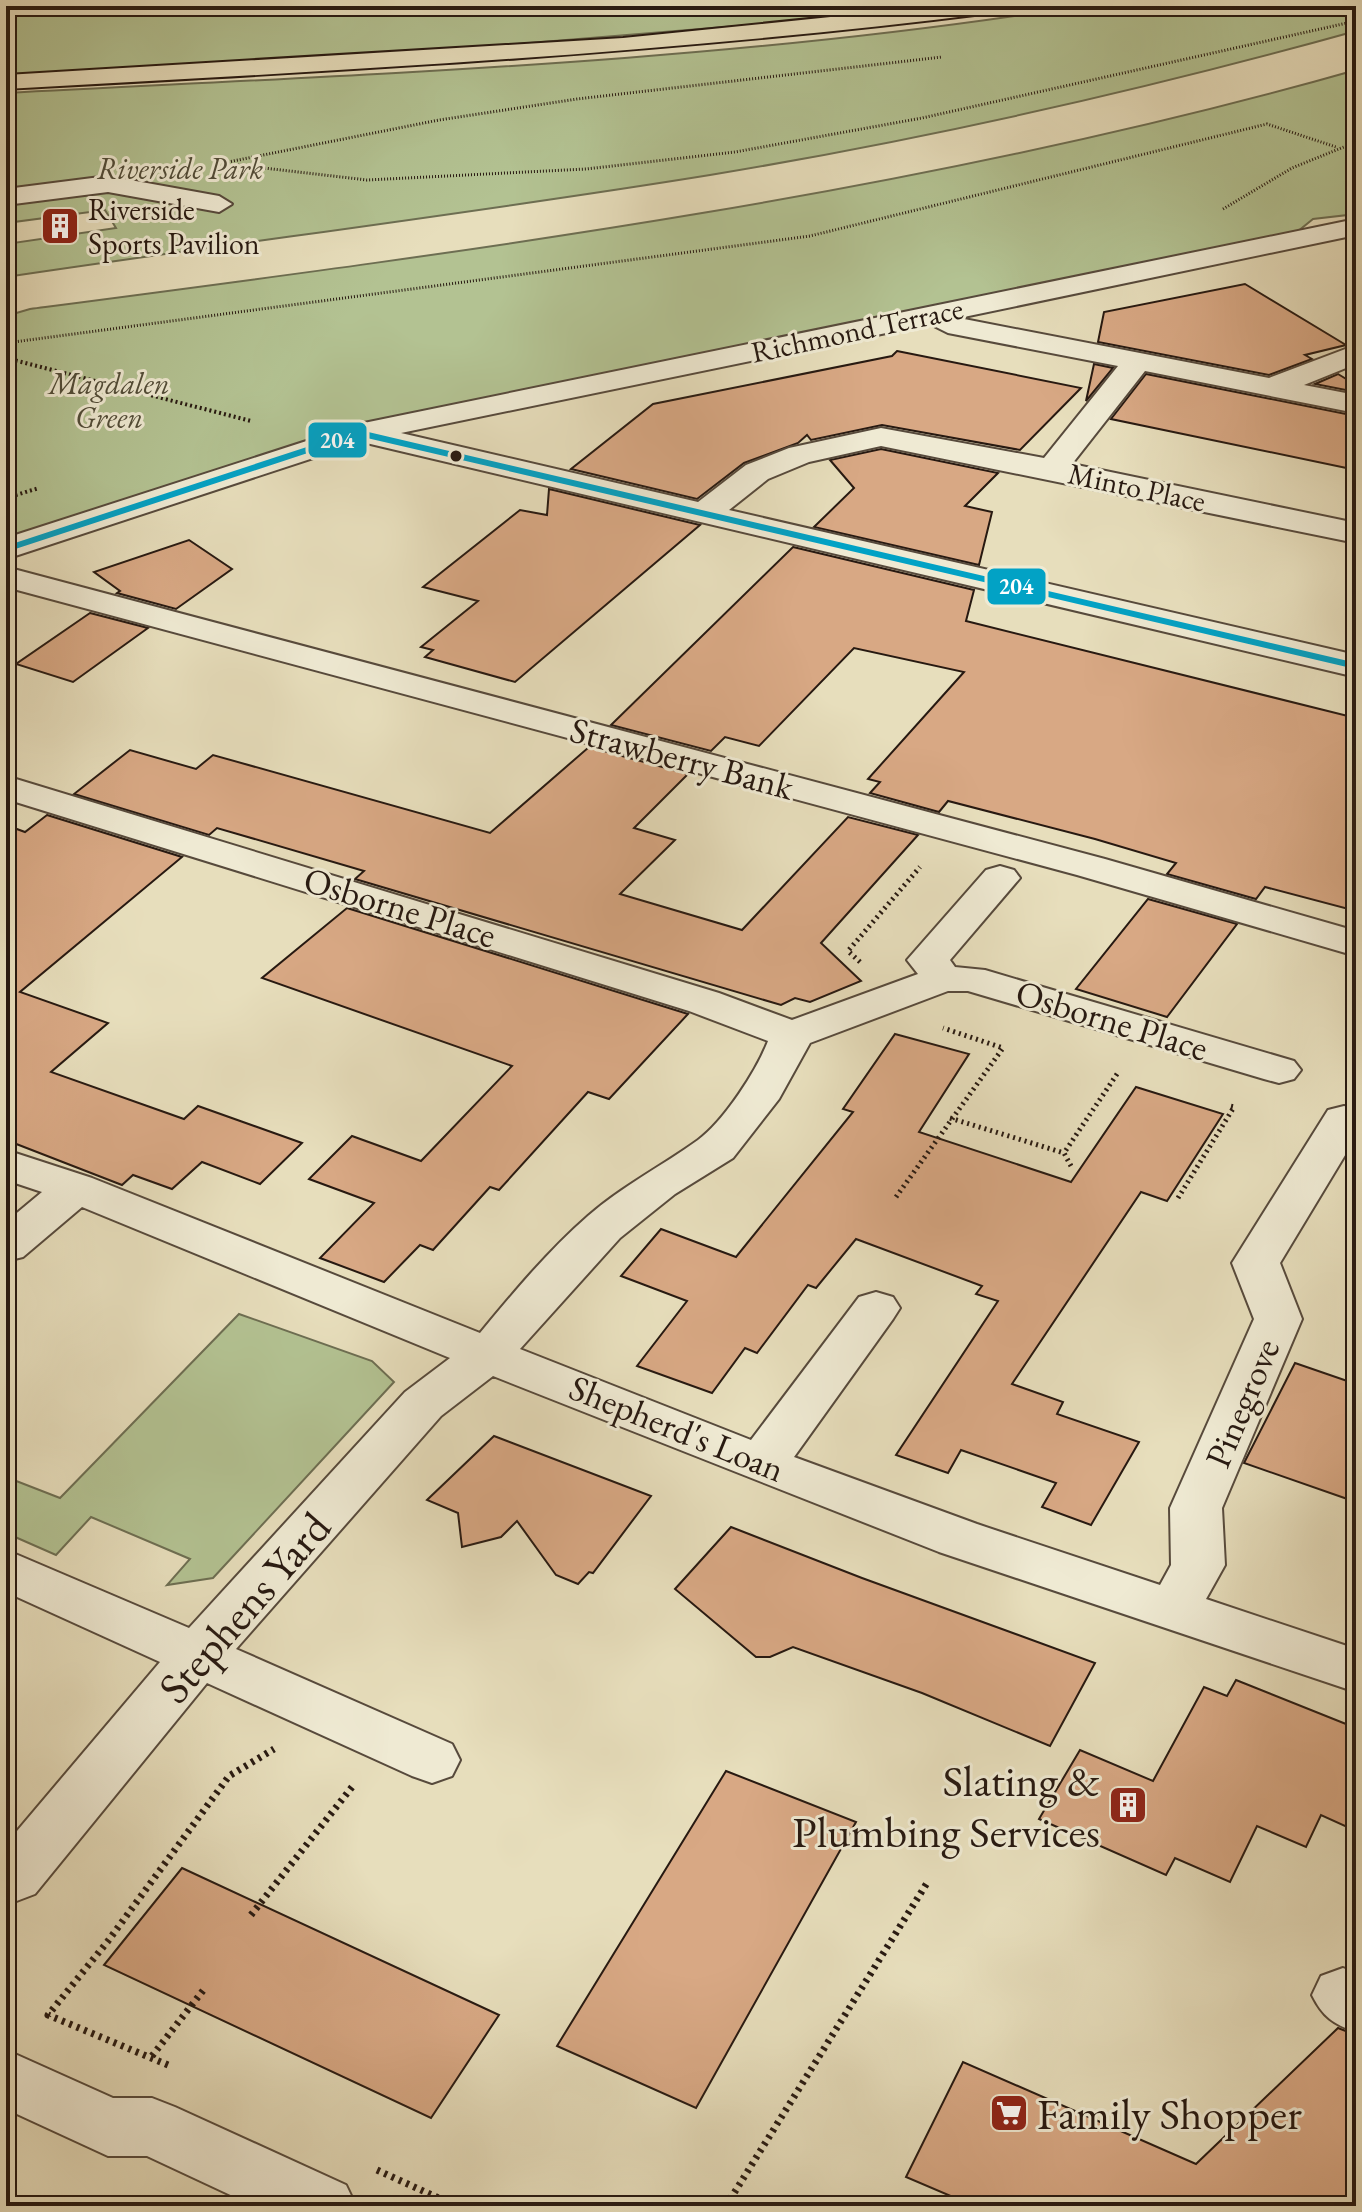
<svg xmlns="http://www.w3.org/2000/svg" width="1362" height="2212" font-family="'EB Garamond',serif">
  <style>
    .green { fill: #b3c292; stroke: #6d6e52; stroke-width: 2 }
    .building { fill: #d8a884; stroke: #271911; stroke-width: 2 }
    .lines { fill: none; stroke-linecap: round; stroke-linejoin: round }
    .minor-casing { stroke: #574a3c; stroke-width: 4 }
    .major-casing { stroke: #271911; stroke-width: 4 }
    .path-far3 { stroke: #271911; stroke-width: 3; stroke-dasharray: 1 2; stroke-linecap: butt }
    .path-far2 { stroke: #271911; stroke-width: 4; stroke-dasharray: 2 3; stroke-linecap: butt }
    .path-far1 { stroke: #271911; stroke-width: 5; stroke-dasharray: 2 4; stroke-linecap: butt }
    .path { stroke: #271911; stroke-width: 7; stroke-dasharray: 3 5; stroke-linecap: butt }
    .minor { fill: #efead3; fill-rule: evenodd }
    .major { fill: #e7debc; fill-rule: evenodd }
    .bus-1-casing { stroke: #efead3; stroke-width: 11 }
    .bus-1 { stroke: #02a2c5; stroke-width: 6 }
    .bus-dot { fill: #271911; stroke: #efead3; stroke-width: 3 }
    .labels { text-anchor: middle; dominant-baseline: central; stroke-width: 6; stroke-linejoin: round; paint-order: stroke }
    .far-park-label { font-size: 30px; font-style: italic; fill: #514c38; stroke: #efead3 }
    .far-poi-label { font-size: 30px; fill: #271911; stroke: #efead3; text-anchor: start }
    .far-street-label { font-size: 30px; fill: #271911; stroke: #efead3 }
    .street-label { font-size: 36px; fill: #271911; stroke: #efead3 }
    .near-street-label { font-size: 44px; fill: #271911; stroke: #efead3 }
    .near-poi-label { font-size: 44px; fill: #271911; stroke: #efead3; text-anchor: end }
    .line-badge { stroke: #efead3; stroke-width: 3 }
    .badge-label { font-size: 22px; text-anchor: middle; font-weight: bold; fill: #fff }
  </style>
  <rect width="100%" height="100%" fill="#e7debc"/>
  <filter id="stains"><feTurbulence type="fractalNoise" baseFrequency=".0025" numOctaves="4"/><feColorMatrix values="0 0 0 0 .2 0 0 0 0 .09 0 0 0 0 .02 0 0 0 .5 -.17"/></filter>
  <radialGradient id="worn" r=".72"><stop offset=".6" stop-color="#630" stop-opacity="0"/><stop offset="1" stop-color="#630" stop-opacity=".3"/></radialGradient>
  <g class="green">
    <path d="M6,6h931l-140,15 -352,29 -439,25z"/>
    <path d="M1080,6h276v25c-212,59 -429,108 -646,144 -234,38 -470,67 -704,102v-33l110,-16 -11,-18 -99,13v-130c358,-19 719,-30 1074,-87z"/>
    <path d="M1356,70v144l-43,5 -21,17 -928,191 -358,111v-222l24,-7c444,-58 894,-116 1326,-239z"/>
    <path d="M239,1314l133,47 22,21 -181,196 -46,7 23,-26 -99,-42 -35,38 -50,-22v-56l54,21z"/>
  </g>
  <g class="building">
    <path d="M1245,284l101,61 -41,10 7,4 -43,16 -171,-33 6,-30z"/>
    <path d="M897,351l184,37 -61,62 -138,-25 -71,15 -4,-5 -9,8 -54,20 -47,36 -126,-30 82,-65 239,-48z"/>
    <path d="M1094,364l19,4 -27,33z"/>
    <path d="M1146,374l210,42v54l-245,-51z"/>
    <path d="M1338,374l18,11v7l-41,-8z"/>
    <path d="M881,449l117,24 -33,33 27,6 -13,53 -165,-38 40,-39 -24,-28z"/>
    <path d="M549,489l151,36 -185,157 -90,-25 8,-7 -12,-3 57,-46 -55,-14 97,-77 27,5z"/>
    <path d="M189,540l43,29 -56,40 -59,-16 3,-2 -26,-19z"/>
    <path d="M793,547l181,43 -8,31 390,97v193l-91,-24 -9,12 -89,-25 9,-11 -81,-24 -147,-38 -9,11 -69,-19 10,-11 -12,-3 96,-107 -110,-24 -95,98 -34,-9 -14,14 -100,-26z"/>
    <path d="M90,613l58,15 -75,54 -57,-18z"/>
    <path d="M589,747l99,27 -54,54 41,12 -55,54 122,36 106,-113 70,18 -97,108 40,38 -51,21 -15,-4 -14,7 -426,-126 9,-8 -147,-43 -8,7 -135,-41 56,-44 66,19 17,-14 277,78z"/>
    <path d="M47,815l135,42 -162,135 88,31 -57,49 133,47 14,-13 104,37 -42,41 -58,-22 -30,27 -39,-14 -11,10 -116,-45v-315l19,7z"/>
    <path d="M1148,899l89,25 -70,93 -91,-28z"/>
    <path d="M347,908l341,106 -79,85 -21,-7 -89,98 -9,-3 -57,63 -13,-5 -36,37 -64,-24 54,-55 -65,-24 43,-43 69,25 91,-95 -250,-88z"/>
    <path d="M895,1034l74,20 -50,78 152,50 65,-95 87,27 -56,87 -26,-9 -129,192 51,18 -6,12 82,28 -48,83 -49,-18 14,-24 -95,-33 -13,23 -52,-18 102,-154 -22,-7 6,-8 -126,-47 -40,49 -8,-3 -51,68 -12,-5 -33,45 -75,-27 50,-65 -66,-25 40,-47 75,28 117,-145 -10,-3z"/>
    <path d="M1295,1363l61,21v118l-112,-39z"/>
    <path d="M494,1436l157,60 -58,77 -4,-1 -11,12 -22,-9 -39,-54 -16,16 -39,10 -4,-34 -31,-13z"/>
    <path d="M731,1527l131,51 233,85 -45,83 -128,-53 -129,-46 -23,10h-14l-81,-68z"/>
    <path d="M1236,1680l120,48v103l-35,-16 -15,32 -49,-21 -27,56 -55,-24 -9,17 -127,-56 41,-69 73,31 51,-94 23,9z"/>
    <path d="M726,1771l130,51 -160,286 -139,-62z"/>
    <path d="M182,1868l317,147 -68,103 -327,-153z"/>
    <path d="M1338,2028l18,7v171h-382l-68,-29 57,-115 233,102z"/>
  </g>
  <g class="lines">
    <defs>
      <g id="minor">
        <path d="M108,176l111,20 13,8 -13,8 -111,-20 -102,13v-16z"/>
        <path d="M1356,219v16l-397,83 310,60 87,-33v19l-52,21 52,10v18l-211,-42 -73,93 284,59v20l-475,-97 -72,16 -41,17 -39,31 627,145v22l-994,-235 -356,117v-21l353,-114zM930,324l18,9 170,33 -74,92 -163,-30 -92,20 -43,17 -48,37 -297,-69z"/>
        <path d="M6,567l1099,292 251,72v25l-279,-81 -1071,-288z"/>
        <path d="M6,776l713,217 73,27 126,-46 -11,-14 79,-90 14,-4 14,4 6,8 -70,82 5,7 30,3 309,91 7,9 -7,9 -15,4 -15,-4 -296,-88h-20l-138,52 -31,56 -46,59 -58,36 -55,44 -100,111 231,91 108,-143 17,-5 17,5 7,11 -7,11 -99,138 183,67 183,61 11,-20 -1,-57 84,-189 -22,-56 96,-153 16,-4 12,3v28l-76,126 22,56 -80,189 3,57 -19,34 150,50v43l-417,-140 -446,-176 -52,40 -205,233 216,95 8,16 -8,16 -20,7 -20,-7 -205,-93 -172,211 -21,8 -8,-3v-55l154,-182 -154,-70v-42l183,78 216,-236 45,-34 -368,-151 -59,50 -17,4v-39l36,-30 -36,-12v-30l86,28 388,155c33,-40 68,-82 108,-117 34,-30 74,-50 110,-76 26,-19 59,-70 70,-99l-79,-30 -683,-212z"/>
        <path d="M1343,1968l13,5v59c-23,-8 -33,-15 -44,-37l9,-19z"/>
        <path d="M6,2050l107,48h39l23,9 171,78 10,21h-102l-107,-50h-39l-102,-47z"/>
      </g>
      <path id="major" d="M938,6h64l-11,7c-327,41 -656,58 -985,76v-14l617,-37z"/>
    </defs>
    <use href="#minor" class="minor-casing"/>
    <use href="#major" class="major-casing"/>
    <g class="path-far3">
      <path d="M228,162l211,-42 138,-21 365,-42"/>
      <path d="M238,165l129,15 219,-11 149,-17 187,-34 434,-97"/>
      <path d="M1223,209l69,-41 64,-26"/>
      <path d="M6,343l804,-107 457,-112 69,23"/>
    </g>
    <g class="path-far2">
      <path d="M6,358l245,63"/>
      <path d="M6,498l33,-10"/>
    </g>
    <g class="path-far1">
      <path d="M860,962l-12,-11 72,-84"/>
      <path d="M950,1118l114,35"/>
      <path d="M1071,1166l-7,-13 55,-82"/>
      <path d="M896,1197l107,-149 -60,-20"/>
      <path d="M1178,1198l56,-91 -4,-1"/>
    </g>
    <g class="path">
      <path d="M251,1915l101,-128"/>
      <path d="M152,2056l53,-68"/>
      <path d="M168,2065l-120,-50 60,-74 121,-165 45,-27"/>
      <path d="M377,2170l79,36"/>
      <path d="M726,2206l201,-323"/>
    </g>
    <use href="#minor" class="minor"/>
    <use href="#major" class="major"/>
    <defs>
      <path id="bus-1" d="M6,549l353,-116 997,233"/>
    </defs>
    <use href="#bus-1" class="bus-1-casing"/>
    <use href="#bus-1" class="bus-1"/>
  </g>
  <defs>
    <symbol id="building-square" viewBox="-11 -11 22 22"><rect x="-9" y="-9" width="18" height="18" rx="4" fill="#8f2418" stroke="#efead3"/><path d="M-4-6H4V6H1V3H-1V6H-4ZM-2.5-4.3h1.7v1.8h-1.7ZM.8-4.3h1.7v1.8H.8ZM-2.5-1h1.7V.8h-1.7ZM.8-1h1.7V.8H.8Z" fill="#fff"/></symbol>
    <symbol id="supermarket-square" viewBox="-11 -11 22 22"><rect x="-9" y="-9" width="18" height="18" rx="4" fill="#8f2418" stroke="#efead3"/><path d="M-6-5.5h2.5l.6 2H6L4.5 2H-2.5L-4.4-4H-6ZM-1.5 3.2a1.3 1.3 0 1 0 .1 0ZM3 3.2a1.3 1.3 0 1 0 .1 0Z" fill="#fff"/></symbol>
  </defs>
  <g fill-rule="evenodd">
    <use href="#building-square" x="38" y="204" width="44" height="44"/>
    <use href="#building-square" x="1106" y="1783" width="44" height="44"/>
    <use href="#supermarket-square" x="987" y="2091" width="44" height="44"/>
  </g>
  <circle class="bus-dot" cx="456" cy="456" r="7"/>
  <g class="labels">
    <g class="far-park-label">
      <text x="180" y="168">Riverside Park</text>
      <text x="109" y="383">Magdalen<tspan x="109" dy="34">Green</tspan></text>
    </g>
    <g class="far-poi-label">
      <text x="88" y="209">Riverside<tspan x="88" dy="34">Sports Pavilion</tspan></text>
    </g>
    <g class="far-street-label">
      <text transform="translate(857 330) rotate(-12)">Richmond Terrace</text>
      <text transform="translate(1137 487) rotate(12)">Minto Place</text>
    </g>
    <g class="street-label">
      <text transform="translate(682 758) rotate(15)">Strawberry Bank</text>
      <text transform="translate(400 907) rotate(17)">Osborne Place</text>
      <text transform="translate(1112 1020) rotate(17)">Osborne Place</text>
      <text transform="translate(1242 1403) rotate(-67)">Pinegrove</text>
      <text transform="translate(677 1428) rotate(22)">Shepherd's Loan</text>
    </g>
    <g class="near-street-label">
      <text transform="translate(244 1607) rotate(-49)">Stephens Yard</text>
    </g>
    <g class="near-poi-label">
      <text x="1100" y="1780">Slating &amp;<tspan x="1100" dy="51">Plumbing Services</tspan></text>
      <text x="1037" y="2113" text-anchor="start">Family Shopper</text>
    </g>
  </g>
  <g class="line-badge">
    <rect x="307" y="421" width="61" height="38" rx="8" fill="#02a2c5"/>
    <rect x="986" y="567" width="61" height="39" rx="8" fill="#02a2c5"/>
  </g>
  <g class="badge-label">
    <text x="337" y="448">204</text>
    <text x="1016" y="594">204</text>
  </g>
  <rect width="1362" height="2212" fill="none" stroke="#e7debc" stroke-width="32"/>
  <rect x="8" y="8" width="1346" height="2196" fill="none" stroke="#271911" stroke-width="4"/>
  <rect x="16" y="16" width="1330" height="2180" fill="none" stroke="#271911" stroke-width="2"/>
  <rect width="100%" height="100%" filter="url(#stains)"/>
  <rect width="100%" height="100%" fill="url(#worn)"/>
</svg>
